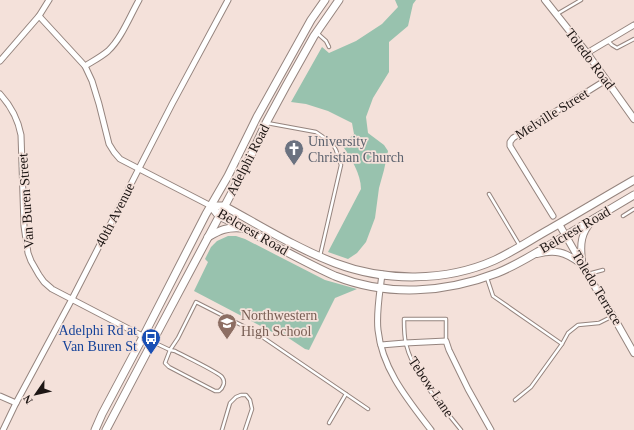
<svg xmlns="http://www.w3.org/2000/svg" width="634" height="430" font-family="Georgia,serif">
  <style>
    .green { fill: #98c2ae }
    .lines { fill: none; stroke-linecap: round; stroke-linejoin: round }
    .service-casing { stroke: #95847e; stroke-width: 4.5 }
    .minor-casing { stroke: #95847e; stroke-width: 7 }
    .tertiary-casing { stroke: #95847e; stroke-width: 8 }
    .secondary-casing { stroke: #95847e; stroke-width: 9 }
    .service { stroke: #fff; stroke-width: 2.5 }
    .minor { stroke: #fff; stroke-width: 5 }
    .tertiary { stroke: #fff; stroke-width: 6 }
    .secondary { stroke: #fff; stroke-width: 7 }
    .labels { text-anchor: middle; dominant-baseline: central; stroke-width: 3.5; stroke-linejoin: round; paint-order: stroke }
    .street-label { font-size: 14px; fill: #1d1614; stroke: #f4e1da }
    .worship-label { font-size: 14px; fill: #5b616d; stroke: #f4e1da; text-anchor: start }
    .education-label { font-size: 14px; fill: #785e54; stroke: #f4e1da; text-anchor: start }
    .transit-label { font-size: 14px; fill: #164399; stroke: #f4e1da; text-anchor: end }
  </style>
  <rect width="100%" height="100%" fill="#f4e1da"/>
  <g class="green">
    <path d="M395,0h21l-3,4 -5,22 -19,16v30l-16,26 -7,19 2,16 16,12 4,6 -4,19 -5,18 -4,30 -9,24 -9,11 -9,6 -20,-7 33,-63c0,-15 -10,-31 -19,-44l12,-11 -2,-11 -24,-12 -22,-7 -15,-2 31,-55 7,6 27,-12 26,-17 16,-17z"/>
    <path d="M228,236h8l9,3 80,41 32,9 -22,9 -26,52 -4,-1 -27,-18 -2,3 -82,-43 14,-29 -3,-3 6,-12 6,-6z"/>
  </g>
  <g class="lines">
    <defs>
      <g id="service">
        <path d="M557,14l24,-14"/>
        <path d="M317,33l9,8 3,6"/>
        <path d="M608,41l4,4 5,3 17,-9"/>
        <path d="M267,123l49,9 16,11 4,7 5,15 -21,91"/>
        <path d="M489,194l31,52"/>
        <path d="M623,216l11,-7"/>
        <path d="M588,274l15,-4"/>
        <path d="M487,278l6,18 69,48"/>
        <path d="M446,341v-22h-42c0,8 0,17 2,25 7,30 36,62 55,86"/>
        <path d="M153,342l17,8 5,1c9,5 43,21 47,26 4,5 1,11 -3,14h-4l-46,-24 -4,-4 5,-13 8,-12 18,-36 59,30 113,77"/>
        <path d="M515,400l16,-13 31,-43 6,-11 10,-8 21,-2 14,-7"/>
        <path d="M329,423l17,-29"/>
        <path d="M222,430l8,-27 6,-6 5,-2h5l4,5 2,9 -7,21"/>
      </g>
      <g id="minor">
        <path d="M39,16l46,50 7,15 7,23 10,40 5,8 6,7 91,47"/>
        <path d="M587,53l47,-28"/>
        <path d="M0,61l39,-45 10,-16"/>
        <path d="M85,66c8,-5 16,-9 23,-15 13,-12 22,-35 31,-51"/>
        <path d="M0,94c11,12 18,25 21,41l3,91 4,27 3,8 8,14 5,7 8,7 100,52"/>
        <path d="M553,216l-43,-70v-4l3,-4 93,-58"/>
        <path d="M382,274c-2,18 -6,38 -4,56 4,39 30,70 53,100"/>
        <path d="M381,345l24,-2 41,-2 3,9 19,39 23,41"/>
        <path d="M0,396l16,7"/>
        <path d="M3,430l13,-27 56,-104 100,-195 56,-104"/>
      </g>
      <g id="tertiary">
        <path d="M545,0l42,53 47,66"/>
        <path d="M559,224l39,68 15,24 21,37"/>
        <path d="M537,254c18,-5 28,-2 43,9"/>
        <path d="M582,260c-2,-16 -1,-27 10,-39"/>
      </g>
      <g id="secondary">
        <path d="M211,206l8,10c22,10 43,22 64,34 17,9 34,18 52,26 53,21 110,17 162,-3 18,-7 35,-18 51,-27 29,-17 57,-34 86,-51"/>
        <path d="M211,206h13c37,20 72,42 111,57 50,19 111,19 160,-3 19,-9 37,-21 55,-31 28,-16 56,-33 84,-49"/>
        <path d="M208,237c12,-7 19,-10 33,-9"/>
        <path d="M95,430l7,-16 41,-77 63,-123 22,-38 29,-59 54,-97 14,-20"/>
        <path d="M106,430l50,-95 90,-169 20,-43 20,-37 28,-50 25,-36"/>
      </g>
    </defs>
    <use href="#service" class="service-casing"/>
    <use href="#minor" class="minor-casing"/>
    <use href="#tertiary" class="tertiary-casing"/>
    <use href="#secondary" class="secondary-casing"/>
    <use href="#service" class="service"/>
    <use href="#minor" class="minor"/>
    <use href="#tertiary" class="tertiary"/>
    <use href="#secondary" class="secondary"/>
  </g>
  <defs>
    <symbol id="church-pin" viewBox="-11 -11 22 30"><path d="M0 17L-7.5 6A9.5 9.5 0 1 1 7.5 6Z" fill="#6b7280" stroke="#f4e1da"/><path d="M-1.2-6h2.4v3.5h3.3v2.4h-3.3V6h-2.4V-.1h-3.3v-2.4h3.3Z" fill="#fff"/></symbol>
    <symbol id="school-pin" viewBox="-11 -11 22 30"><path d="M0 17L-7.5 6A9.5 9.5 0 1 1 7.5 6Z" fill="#8d6e63" stroke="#f4e1da"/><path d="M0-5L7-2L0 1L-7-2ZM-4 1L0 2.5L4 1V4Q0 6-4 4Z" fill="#fff"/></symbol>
    <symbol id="bus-pin" viewBox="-11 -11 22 30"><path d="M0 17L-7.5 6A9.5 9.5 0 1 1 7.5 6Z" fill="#1a4fb4" stroke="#f4e1da"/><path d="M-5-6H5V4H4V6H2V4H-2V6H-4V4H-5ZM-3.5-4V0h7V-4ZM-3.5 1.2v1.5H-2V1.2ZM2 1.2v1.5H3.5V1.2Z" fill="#fff"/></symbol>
  </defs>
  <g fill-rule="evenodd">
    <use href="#church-pin" x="283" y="138" width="22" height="30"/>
    <use href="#school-pin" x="216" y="312" width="22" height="30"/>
    <use href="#bus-pin" x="140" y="327" width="22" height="30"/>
  </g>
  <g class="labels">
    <g class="street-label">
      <text transform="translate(590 59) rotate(53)">Toledo Road</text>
      <text transform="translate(552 114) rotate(-32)">Melville Street</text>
      <text transform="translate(248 160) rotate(-63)">Adelphi Road</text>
      <text transform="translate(26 201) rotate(-94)">Van Buren Street</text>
      <text transform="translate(115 215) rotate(-63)">40th Avenue</text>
      <text transform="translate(575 230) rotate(-30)">Belcrest Road</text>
      <text transform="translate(253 232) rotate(30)">Belcrest Road</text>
      <text transform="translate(597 288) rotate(59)">Toledo Terrace</text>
      <text transform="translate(431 387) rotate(56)">Tebow Lane</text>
    </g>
    <g class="worship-label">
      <text x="308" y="141">University<tspan x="308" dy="16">Christian Church</tspan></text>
    </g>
    <g class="education-label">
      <text x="241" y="315">Northwestern<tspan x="241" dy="16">High School</tspan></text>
    </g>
    <g class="transit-label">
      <text x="137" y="330">Adelphi Rd at<tspan x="137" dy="16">Van Buren St</tspan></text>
    </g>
  </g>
  <g transform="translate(36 394) rotate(236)" stroke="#f4e1da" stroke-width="3" paint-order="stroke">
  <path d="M0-3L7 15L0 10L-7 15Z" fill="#1d1614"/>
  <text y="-6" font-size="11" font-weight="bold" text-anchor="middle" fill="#1d1614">N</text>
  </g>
</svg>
